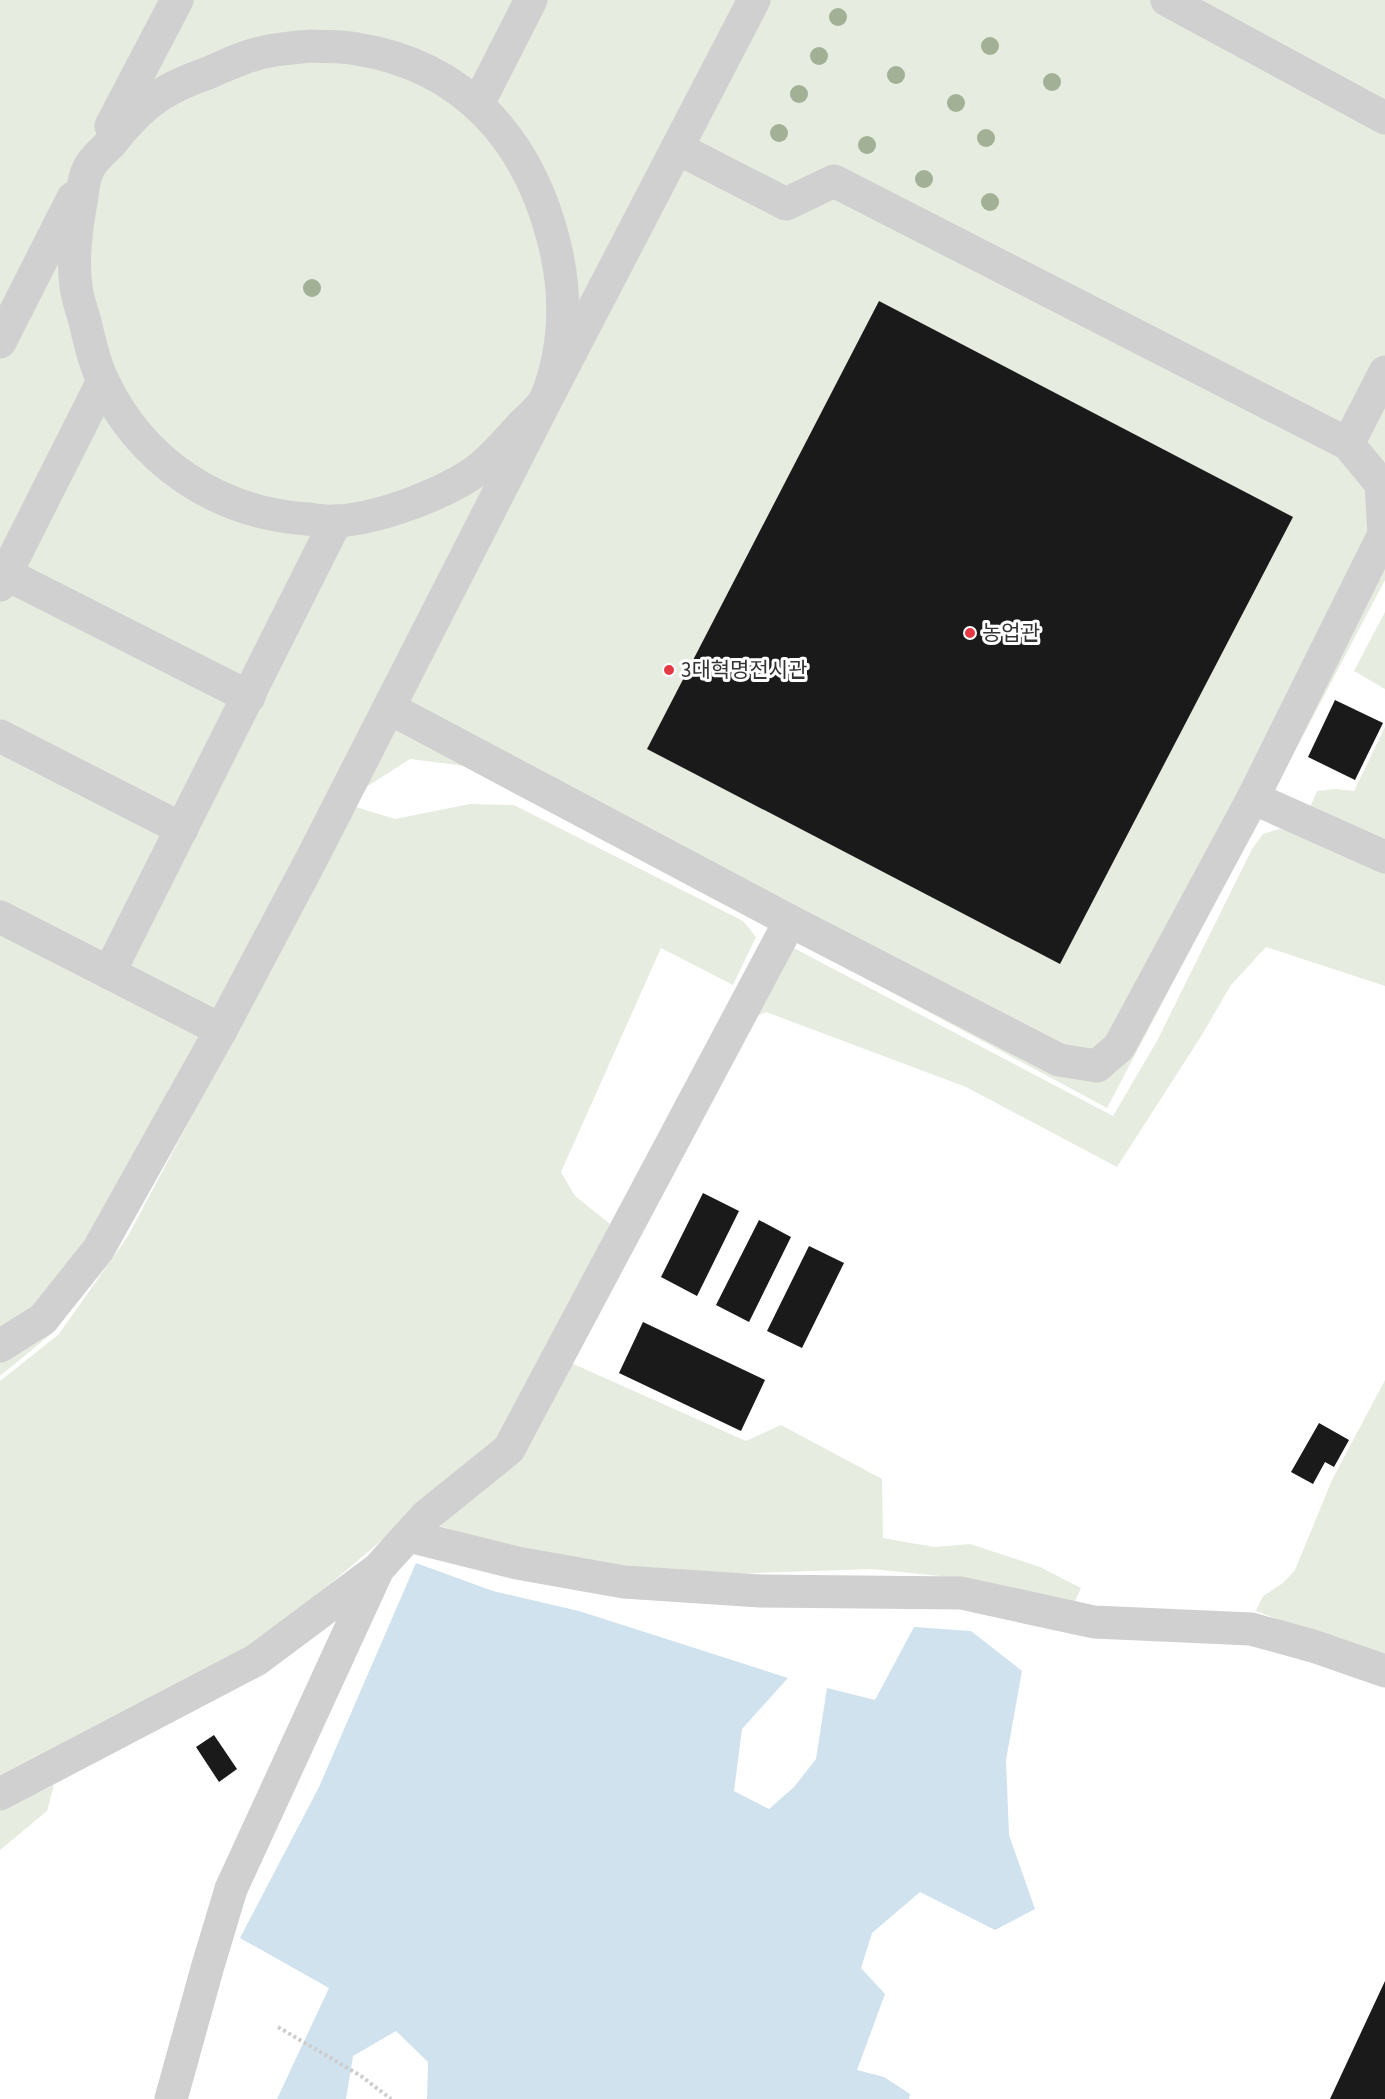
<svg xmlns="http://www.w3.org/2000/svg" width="1385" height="2099" font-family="'Source Sans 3','Noto Sans KR',sans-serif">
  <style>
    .green { fill: #e6ecdf }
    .water { fill: #cfe2ee }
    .building { fill: #1a1a1a }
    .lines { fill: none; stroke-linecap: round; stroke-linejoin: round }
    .path { stroke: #cdcdcd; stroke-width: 4; stroke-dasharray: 3 3; stroke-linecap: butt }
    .minor { stroke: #d0d0d0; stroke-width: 33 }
    .tree { fill: #a2b095 }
    .poi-dot { fill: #e63946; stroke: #fff; stroke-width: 2 }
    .labels { text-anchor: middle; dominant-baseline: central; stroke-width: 6; stroke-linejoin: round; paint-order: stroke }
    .poi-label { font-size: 21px; fill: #333; stroke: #fff; text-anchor: start }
  </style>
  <rect width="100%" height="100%" fill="#fff"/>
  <g class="green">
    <path d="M0,0h1385v580l-278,528 -634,-341 -63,-8 -50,32 -235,442 -69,97 -56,46z"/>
    <path d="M1385,612v77l-31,-18z"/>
    <path d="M1385,727v118l-75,-38 7,-16 18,-2 19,2z"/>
    <path d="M470,804l44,1 229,116 13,16 -23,48 -72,-37 -100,224 14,24 35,28 -109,216 -183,154 -73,55 -245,136v-404l59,-47 69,-98 228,-429 39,12z"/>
    <path d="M1279,829l27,4 79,38v115l-119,-39 -35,38 -31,53 -83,129 -151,-80 -200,-75 -11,5 33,-72 325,171 44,-75 95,-192 11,-15z"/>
    <path d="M569,1362l177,79 35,-16 101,54 1,59 51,9 36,-3 70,23 41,21 -8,18 -113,-28 -88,-9 -145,5 -62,-3 -127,-15 -105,-32z"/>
    <path d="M1385,1380v280l-129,-49 7,-15 20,-13 12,-13 37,-90z"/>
    <path d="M54,1785l-7,26 -47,39v-40z"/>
  </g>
  <path class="water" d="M416,1563l77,28 86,20 209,67 -46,51 -8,62 35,18 25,-22 22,-28 11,-71 48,12 39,-73 57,4 51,40 -16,89 3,75 26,74 -40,21 -75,-38 -48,41 -11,35 24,26 -28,76 27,7 26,17 -1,5h-482l1,-37 -32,-31 -43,25 -7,43h-69l52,-111 -89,-50 79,-151z"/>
  <g class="building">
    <path d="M879,301l414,216 -233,447 -413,-215z"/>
    <path d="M1335,700l48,23 -28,57 -47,-23z"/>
    <path d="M703,1193l36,18 -42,85 -36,-19z"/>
    <path d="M759,1220l32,17 -42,85 -33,-17z"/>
    <path d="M809,1246l35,17 -42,85 -35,-17z"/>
    <path d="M643,1322l122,58 -24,51 -122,-58z"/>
    <path d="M1319,1423l30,17 -15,27 -9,-5 -12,22 -22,-12z"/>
    <path d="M214,1735l23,34 -18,13 -23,-35z"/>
    <path d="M1385,1981v118h-55z"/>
  </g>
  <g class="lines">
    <path class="path" d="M278,2027l83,49 30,23"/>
    <g class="minor">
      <path d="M1167,0l218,118"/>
      <path d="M311,46c15,1 31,0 46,3 106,17 170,89 196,189 14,53 14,106 -6,158 -4,11 -16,20 -25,29 -13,14 -27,31 -42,43 -34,26 -100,50 -142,53 -10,1 -21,-1 -31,-2 -89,-6 -165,-56 -204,-138 -9,-18 -13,-39 -18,-59 -3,-12 -8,-24 -9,-36 -4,-28 0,-57 5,-84 2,-10 2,-21 6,-30 4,-11 16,-21 24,-29 11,-14 23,-28 37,-39 18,-15 38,-23 60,-31 12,-5 24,-11 36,-15 21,-8 44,-10 67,-12z"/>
      <path d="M478,104l53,-104"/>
      <path d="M111,126l66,-126"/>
      <path d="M0,342l73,-144"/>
      <path d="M1348,444l37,-72"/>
      <path d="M6,574l243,123"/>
      <path d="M0,585l103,-204"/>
      <path d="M389,708l401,213 269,139 38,6 22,-19 134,-249 131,-264 -3,-50 -33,-40 -514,-263 -48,23 -109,-56"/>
      <path d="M0,736l182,93"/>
      <path d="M1253,798l132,59"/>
      <path d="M0,917l221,113"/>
      <path d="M109,973l227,-452"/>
      <path d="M0,1346l43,-27 55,-69 123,-220 90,-170 235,-460 208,-400"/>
      <path d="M409,1536l108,27 107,19 136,9 201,2 133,29 157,7 62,17 72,25"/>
      <path d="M0,1794l256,-134 118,-88"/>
      <path d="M171,2099l36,-130 24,-80 147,-320 48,-53 83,-67 281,-528"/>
    </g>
  </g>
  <g class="tree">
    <circle cx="838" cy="17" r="9"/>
    <circle cx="990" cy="46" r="9"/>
    <circle cx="819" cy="56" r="9"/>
    <circle cx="896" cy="75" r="9"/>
    <circle cx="1052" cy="82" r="9"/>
    <circle cx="799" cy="94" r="9"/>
    <circle cx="956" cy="103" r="9"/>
    <circle cx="779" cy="133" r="9"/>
    <circle cx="986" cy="138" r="9"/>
    <circle cx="867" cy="145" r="9"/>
    <circle cx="924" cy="179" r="9"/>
    <circle cx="990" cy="202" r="9"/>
    <circle cx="312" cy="288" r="9"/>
  </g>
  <g class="poi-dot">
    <circle cx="970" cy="633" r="6"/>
    <circle cx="669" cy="670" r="6"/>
  </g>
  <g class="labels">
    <g class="poi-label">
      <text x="982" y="633">농업관</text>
      <text x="681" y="670">3대혁명전시관</text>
    </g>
  </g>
</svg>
